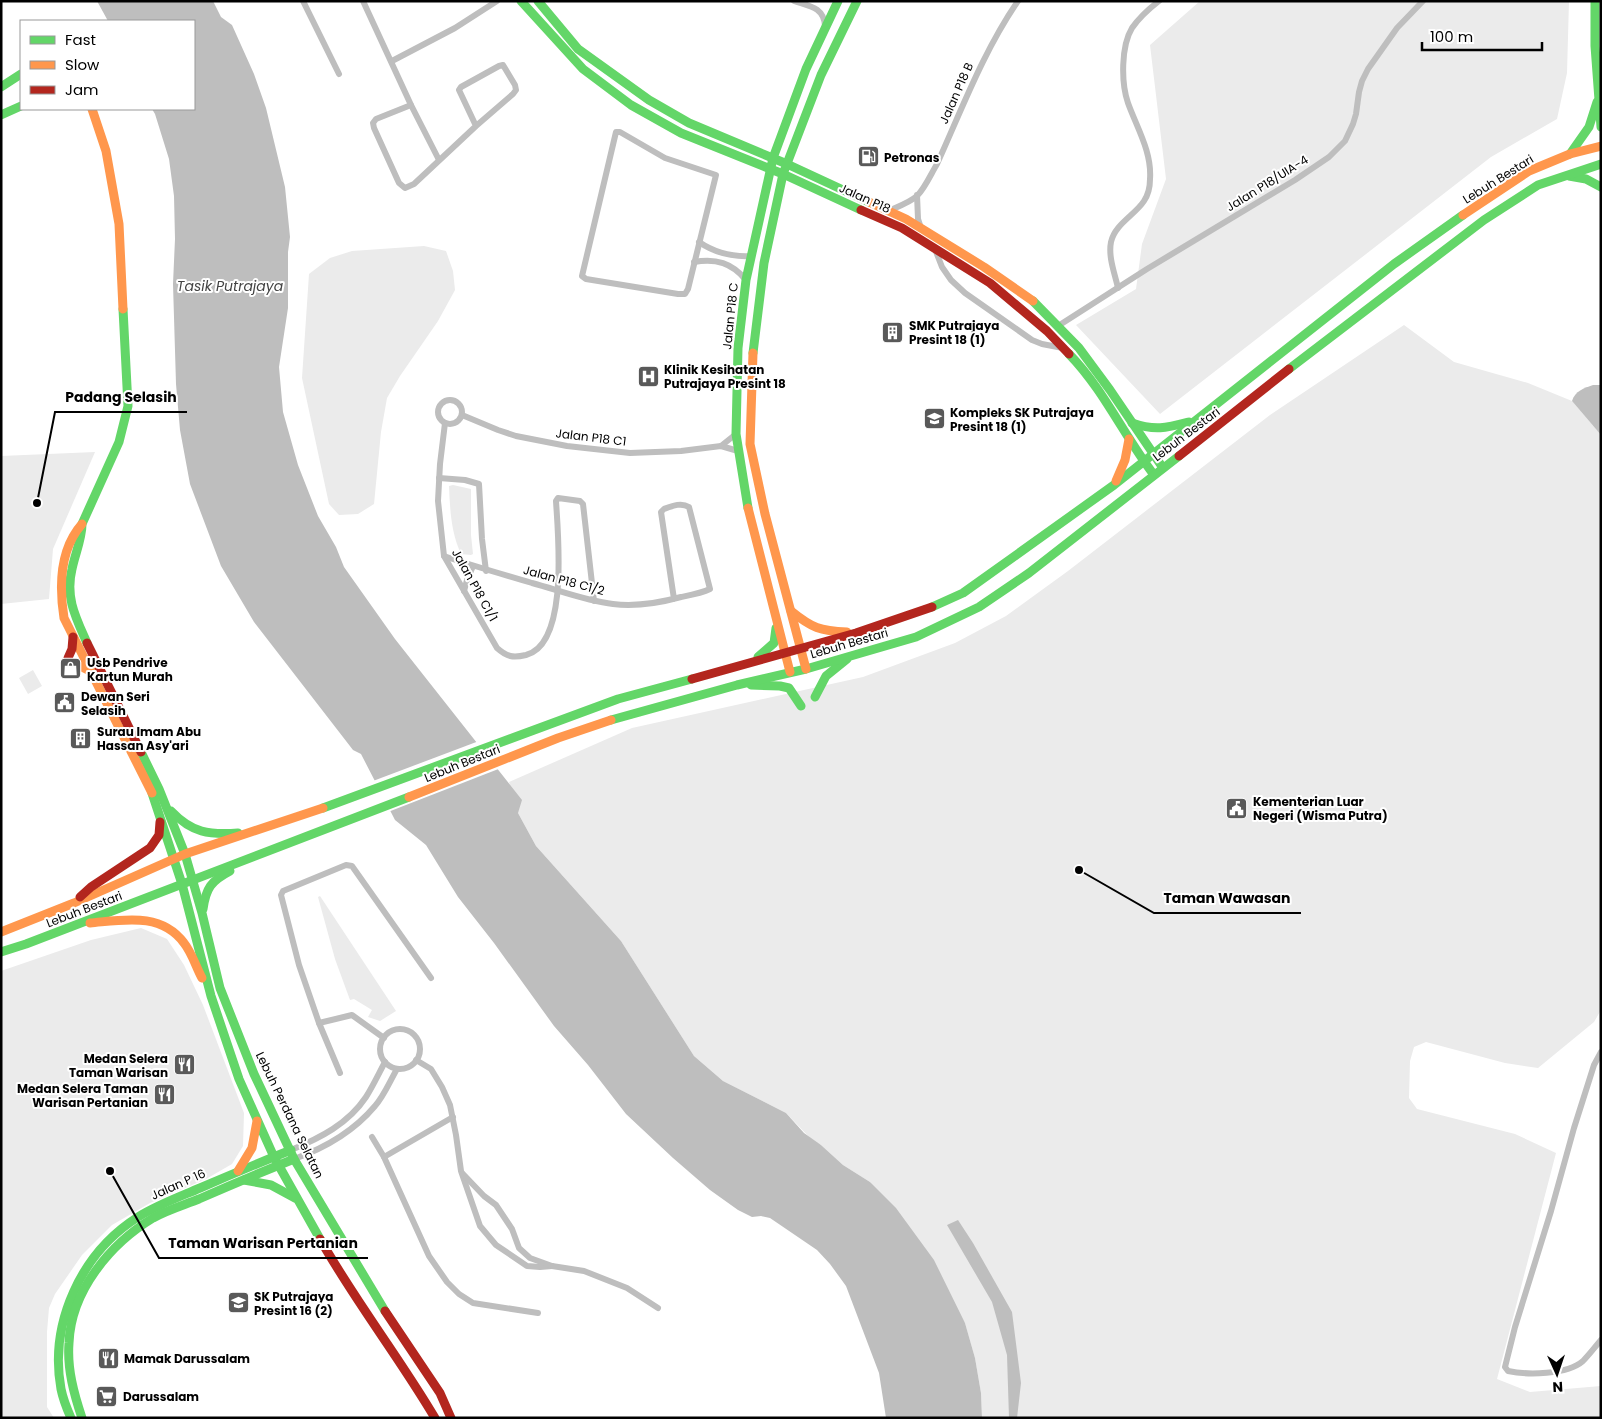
<svg xmlns="http://www.w3.org/2000/svg" width="1602" height="1419" font-family="Poppins,sans-serif">
  <style>
    .green { fill: #ebebeb }
    .water { fill: #bebebe }
    .pier { fill: #fff }
    .lines { fill: none; stroke-linecap: round; stroke-linejoin: round }
    .street { stroke: #bebebe; stroke-width: 6 }
    .fast { stroke: #63d668; stroke-width: 9 }
    .slow { stroke: #ff974d; stroke-width: 9 }
    .jam { stroke: #b3261e; stroke-width: 9 }
    .labels { text-anchor: middle; dominant-baseline: central; stroke-width: 4; stroke-linejoin: round; paint-order: stroke }
    .street-label { font-size: 12px; fill: #000; stroke: #fff }
    .poi-label { font-size: 12px; font-weight: bold; fill: #000; stroke: #fff; text-anchor: start }
    .water-label { font-size: 14px; font-style: italic; fill: #434343; stroke: #fff }
    .leader { fill: none; stroke: #000; stroke-width: 2 }
    .callout-dot { fill: #000; stroke: #fff; stroke-width: 2 }
    .callout-label { font-size: 14px; text-anchor: middle; font-weight: bold; fill: #000; stroke: #fff; stroke-width: 4; stroke-linejoin: round; paint-order: stroke }
  </style>
  <rect width="100%" height="100%" fill="#fff"/>
  <g class="green">
    <path d="M1200,1h369l-2,72 -10,46 -66,38 -331,257 -84,-89 60,-36 6,-45 24,-65 -16,-134z"/>
    <path d="M424,246l22,5 7,20 2,19 -17,31 -38,55 -13,22 -6,34 -7,72 -16,10 -19,1 -10,-11 -27,-126 7,-104 21,-16 22,-7z"/>
    <path d="M1404,325l50,37 74,21 44,18 29,34v575l-7,12 -56,46 -33,-5 -79,-21 -12,5 -4,14 -1,37 8,11 98,25 41,19 -59,226 33,13 71,-6v32h-619l-1,-25 -6,-35 -10,-35 -95,-141 -27,-17 -22,-20 -9,-5 -26,-27 -63,-32 -29,-25 -73,-115 -85,-95 -18,-33 -9,-31 123,-54 231,-51 92,-34 51,-27 62,-45 202,-156z"/>
    <path d="M95,452l-42,97 -4,50 -48,5v-148z"/>
    <path d="M453,485l18,4v46l2,19 -2,1 -10,-1c-10,-22 -11,-44 -12,-68z"/>
    <path d="M33,670l9,16 -14,8 -9,-16z"/>
    <path d="M320,896l76,115 -16,10 -12,-4 4,-7 -18,-11 -4,1 -15,-41 -17,-62z"/>
    <path d="M141,928l26,11 17,26 19,40 41,108 -1,33 -11,18 -26,15 -56,24 -38,22 -30,30 -27,39 -6,14 -2,24v75l7,11h-53v-447l90,-31z"/>
  </g>
  <g class="water">
    <path d="M97,1h116l8,16 11,8 22,49 12,34 19,79 5,50 -2,15v56l-9,59 4,45 15,53 20,51 18,31 8,20 51,72 127,161 -4,13 18,33 85,95 73,115 29,25 63,32 18,20 17,12 22,20 27,17 26,26 38,52 31,63 10,35 6,35 1,25h-96l-7,-45 -33,-87 -16,-22 -13,-14 -47,-32 -9,-2 -9,1 -14,-7 -28,-20 -37,-32 -47,-44 -38,-49 -34,-39 -60,-83 -36,-46 -32,-52 -31,-25 -34,-66 -8,-4 -99,-128 -33,-56 -31,-82 -10,-54 -4,-46 -3,-100 2,-45 -1,-43 -5,-37 -14,-45 -3,-5h42v-88h-86z"/>
    <path d="M1593,385h8v50l-29,-34c3,-10 12,-13 21,-16z"/>
    <path d="M958,1220l15,23 39,69 9,71 -4,35h-8l-2,-63 -15,-53 -45,-77z"/>
  </g>
  <path class="pier" d="M479,741l22,27 -113,44 -15,-31z"/>
  <g class="lines">
    <g class="street">
      <path d="M303,1l36,73"/>
      <path d="M363,1l48,104 28,55"/>
      <path d="M794,1c15,5 30,6 31,25"/>
      <path d="M392,61l63,-33 42,-27"/>
      <path d="M411,105l-35,14 -3,4 1,5 25,55 6,5 9,-4 62,-58 37,-32 3,-4 -1,-5 -12,-20 -4,1 -38,21 -2,3 17,36"/>
      <path d="M616,132h4l45,26 51,17 -28,114 -3,5h-7l-92,-15 -4,-3z"/>
      <path d="M917,195l1,24 3,9"/>
      <path d="M888,211c9,-4 21,-8 29,-15 8,-8 14,-22 20,-32 25,-55 46,-112 81,-163"/>
      <path d="M699,242c16,11 32,15 52,14"/>
      <path d="M935,249l7,18 9,13 14,13 67,47 10,4 21,4"/>
      <path d="M694,262c22,-4 38,1 52,18"/>
      <path d="M1118,288c-3,-14 -10,-31 -7,-46 4,-18 24,-27 33,-41 4,-6 6,-15 6,-22 2,-27 -13,-51 -22,-76 -7,-20 -7,-57 4,-75 7,-10 18,-20 27,-27"/>
      <path d="M1058,326l89,-57 148,-89 34,-23 16,-16 8,-17 3,-10 3,-22 3,-11 6,-12 29,-41 26,-27"/>
      <circle cx="450" cy="412" r="12"/>
      <path d="M462,415l36,15 18,6 51,10 63,7 51,-2 40,-5 17,5"/>
      <path d="M445,423l-5,41 -2,37 6,55 53,92c10,9 16,10 29,7 43,-11 32,-120 30,-154l2,-3 22,3 3,3 11,97"/>
      <path d="M721,446l15,-12"/>
      <path d="M439,478l26,2 14,4 3,55 4,32"/>
      <path d="M444,556c29,10 58,18 88,27 26,7 54,18 81,21 23,3 46,-1 68,-7 10,-2 21,-4 29,-8l-21,-82c-8,-5 -17,-1 -25,2l-3,3 13,87"/>
      <path d="M464,591l3,-11 6,-14"/>
      <path d="M319,1023l33,-8 32,23"/>
      <circle cx="400" cy="1049" r="20"/>
      <path d="M1601,1052l-7,13 -20,63 -23,83 -36,116 -10,40 3,4c19,4 59,4 75,-10 6,-6 12,-14 18,-21"/>
      <path d="M416,1060l15,9 11,18 8,18 6,30 5,36 19,55 16,19 31,21 13,1 12,-1"/>
      <path d="M340,1073l-21,-50 -20,-58 -18,-70 2,-4 63,-26 6,1 79,112"/>
      <path d="M453,1117l-69,40 45,99 18,26 12,12 14,9 65,10"/>
      <path d="M372,1137l12,20"/>
      <path d="M291,1150c29,-12 57,-26 75,-53 7,-11 13,-24 19,-35"/>
      <path d="M294,1159c31,-11 60,-28 81,-53 9,-10 15,-25 22,-37"/>
      <path d="M463,1174l21,22 12,9 16,24 7,19 11,10 22,8 32,5 43,17 31,20"/>
    </g>
    <g class="fast">
      <path d="M521,1l62,68 48,36 50,28 102,41 78,36"/>
      <path d="M538,1l40,48 71,51 40,23 98,41 82,38"/>
      <path d="M1595,1v45l6,81"/>
      <path d="M1,87l20,-13"/>
      <path d="M1,115l20,-9"/>
      <path d="M1570,154l19,-27 8,-25"/>
      <path d="M1569,176l17,3 15,8"/>
      <path d="M1033,301l46,47 31,42 53,78"/>
      <path d="M753,353l11,-90 19,-89 38,-99 36,-74"/>
      <path d="M1069,354c35,36 55,82 85,121"/>
      <path d="M1289,369l195,-149 54,-35 63,-21"/>
      <path d="M1132,423c23,8 34,5 57,-1"/>
      <path d="M748,508l-12,-74 2,-86 8,-68 27,-122 33,-89 32,-68"/>
      <path d="M932,607l31,-14 151,-108 280,-221 69,-49"/>
      <path d="M87,643c-11,-25 -22,-45 -15,-74 3,-15 10,-30 10,-45l37,-82 9,-36 -5,-97"/>
      <path d="M758,657l16,-14 2,-15"/>
      <path d="M751,685l29,1 9,2 12,18"/>
      <path d="M815,697l11,-21 21,-17"/>
      <path d="M611,720l126,-35 69,-16 110,-32 63,-30 50,-34 150,-117"/>
      <path d="M141,752l18,37 26,65 17,59 18,75 34,86 40,85 91,152"/>
      <path d="M152,793l30,91 29,112 28,83 35,78 46,82"/>
      <path d="M323,808l295,-109 74,-20"/>
      <path d="M171,811c21,22 38,24 67,22"/>
      <path d="M203,909c3,-21 8,-28 27,-38"/>
      <path d="M1,952l25,-8c128,-49 256,-97 383,-147"/>
      <path d="M244,1180l27,5 24,13"/>
      <path d="M71,1418c-4,-9 -8,-19 -10,-29 -12,-66 20,-136 77,-172 19,-12 41,-20 62,-29 30,-13 61,-26 91,-38"/>
      <path d="M82,1418c-8,-24 -15,-49 -13,-75 2,-52 41,-99 84,-125 14,-8 31,-13 46,-19 32,-14 63,-27 95,-40"/>
    </g>
    <g class="slow">
      <path d="M92,109l14,42 13,73 4,85"/>
      <path d="M869,202l37,17 78,48 49,34"/>
      <path d="M1463,215l66,-44 41,-17 31,-8"/>
      <path d="M753,353l-3,91 15,70 41,155"/>
      <path d="M1116,481l9,-21 4,-21"/>
      <path d="M748,508l42,164"/>
      <path d="M82,524c-23,26 -23,62 -18,94l88,175"/>
      <path d="M791,611c21,17 29,20 56,21"/>
      <path d="M72,665l10,2 10,5"/>
      <path d="M409,797l149,-59 53,-18"/>
      <path d="M90,923c34,-3 71,-11 94,20 8,10 12,24 18,35"/>
      <path d="M1,932l73,-29 111,-49 138,-46"/>
      <path d="M238,1171l14,-23 5,-27"/>
    </g>
    <g class="jam">
      <path d="M861,210l41,18 88,55 57,48 22,23"/>
      <path d="M1179,456l110,-87"/>
      <path d="M87,643l54,109"/>
      <path d="M68,658l4,-9 1,-12"/>
      <path d="M692,679l164,-46 76,-26"/>
      <path d="M80,897l11,-10 59,-39 9,-13 1,-13"/>
      <path d="M320,1239c35,62 79,118 115,179"/>
      <path d="M385,1311l55,82 11,25"/>
    </g>
  </g>
  <defs>
    <symbol id="fuel-square" viewBox="-11 -11 22 22"><rect x="-9" y="-9" width="18" height="18" rx="4" fill="#595959" stroke="#fff"/><path d="M-5.5-6h7V0h2V4h1.3V-2.5L3-4.5l.8-.8L6-3V5H2.5V1h-1V6h-7ZM-4.2-4.7v3.2H.2V-4.7Z" fill="#fff"/></symbol>
    <symbol id="building-square" viewBox="-11 -11 22 22"><rect x="-9" y="-9" width="18" height="18" rx="4" fill="#595959" stroke="#fff"/><path d="M-4-6H4V6H1V3H-1V6H-4ZM-2.5-4.3h1.7v1.8h-1.7ZM.8-4.3h1.7v1.8H.8ZM-2.5-1h1.7V.8h-1.7ZM.8-1h1.7V.8H.8Z" fill="#fff"/></symbol>
    <symbol id="hospital-square" viewBox="-11 -11 22 22"><rect x="-9" y="-9" width="18" height="18" rx="4" fill="#595959" stroke="#fff"/><path d="M-5-5h3v3.5h4V-5h3V5h-3V1.5h-4V5h-3Z" fill="#fff"/></symbol>
    <symbol id="school-square" viewBox="-11 -11 22 22"><rect x="-9" y="-9" width="18" height="18" rx="4" fill="#595959" stroke="#fff"/><path d="M0-5L7-2L0 1L-7-2ZM-4 1L0 2.5L4 1V4Q0 6-4 4Z" fill="#fff"/></symbol>
    <symbol id="shop-square" viewBox="-11 -11 22 22"><rect x="-9" y="-9" width="18" height="18" rx="4" fill="#595959" stroke="#fff"/><path d="M-5-2.5h2.3a2.7 3.5 0 0 1 5.4 0H5L5.5 6h-11ZM-1.5-2.5h3a1.5 2.3 0 0 0-3 0Z" fill="#fff"/></symbol>
    <symbol id="civic-square" viewBox="-11 -11 22 22"><rect x="-9" y="-9" width="18" height="18" rx="4" fill="#595959" stroke="#fff"/><path d="M-.6-6.5H3V-4.5H.6V-3L4-1V1h2V6H-6V1h2V-1L-.6-3ZM-1.2 2.5V6h2.4V2.5Z" fill="#fff"/></symbol>
    <symbol id="restaurant-square" viewBox="-11 -11 22 22"><rect x="-9" y="-9" width="18" height="18" rx="4" fill="#595959" stroke="#fff"/><path d="M-5-6h1v4h1v-4h1v4h1v-4h1v5L-1.5 .5V6h-2V.5L-5-1ZM5-6V6H3V1.5H1.5Q1.5-4 5-6Z" fill="#fff"/></symbol>
    <symbol id="supermarket-square" viewBox="-11 -11 22 22"><rect x="-9" y="-9" width="18" height="18" rx="4" fill="#595959" stroke="#fff"/><path d="M-6-5.5h2.5l.6 2H6L4.5 2H-2.5L-4.4-4H-6ZM-1.5 3.2a1.3 1.3 0 1 0 .1 0ZM3 3.2a1.3 1.3 0 1 0 .1 0Z" fill="#fff"/></symbol>
  </defs>
  <g fill-rule="evenodd">
    <use href="#fuel-square" x="856" y="144" width="25" height="25"/>
    <use href="#building-square" x="880" y="320" width="25" height="25"/>
    <use href="#hospital-square" x="636" y="364" width="25" height="25"/>
    <use href="#school-square" x="922" y="406" width="25" height="25"/>
    <use href="#shop-square" x="58" y="656" width="25" height="25"/>
    <use href="#civic-square" x="52" y="690" width="25" height="25"/>
    <use href="#building-square" x="68" y="726" width="25" height="25"/>
    <use href="#civic-square" x="1224" y="796" width="25" height="25"/>
    <use href="#restaurant-square" x="172" y="1052" width="25" height="25"/>
    <use href="#restaurant-square" x="152" y="1082" width="25" height="25"/>
    <use href="#school-square" x="226" y="1290" width="25" height="25"/>
    <use href="#restaurant-square" x="96" y="1346" width="25" height="25"/>
    <use href="#supermarket-square" x="94" y="1384" width="25" height="25"/>
  </g>
  <g class="labels">
    <g class="street-label">
      <text transform="translate(956 93) rotate(-66)">Jalan P18 B</text>
      <text transform="translate(1498 179) rotate(-32)">Lebuh Bestari</text>
      <text transform="translate(1267 183) rotate(-32)">Jalan P18/UIA-4</text>
      <text transform="translate(865 198) rotate(24)">Jalan P18</text>
      <text transform="translate(730 316) rotate(-84)">Jalan P18 C</text>
      <text transform="translate(1186 434) rotate(-37)">Lebuh Bestari</text>
      <text transform="translate(591 437) rotate(7)">Jalan P18 C1</text>
      <text transform="translate(564 580) rotate(15)">Jalan P18 C1/2</text>
      <text transform="translate(475 585) rotate(61)">Jalan P18 C1/1</text>
      <text transform="translate(849 643) rotate(-16)">Lebuh Bestari</text>
      <text transform="translate(462 763) rotate(-22)">Lebuh Bestari</text>
      <text transform="translate(84 909) rotate(-21)">Lebuh Bestari</text>
      <text transform="translate(290 1115) rotate(64)">Lebuh Perdana Selatan</text>
      <text transform="translate(178 1184) rotate(-24)">Jalan P 16</text>
    </g>
    <g class="poi-label">
      <text x="884" y="157">Petronas</text>
      <text x="909" y="325">SMK Putrajaya<tspan x="909" dy="14">Presint 18 (1)</tspan></text>
      <text x="664" y="369">Klinik Kesihatan<tspan x="664" dy="14">Putrajaya Presint 18</tspan></text>
      <text x="950" y="412">Kompleks SK Putrajaya<tspan x="950" dy="14">Presint 18 (1)</tspan></text>
      <text x="87" y="662">Usb Pendrive<tspan x="87" dy="14">Kartun Murah</tspan></text>
      <text x="81" y="696">Dewan Seri<tspan x="81" dy="14">Selasih</tspan></text>
      <text x="97" y="731">Surau Imam Abu<tspan x="97" dy="14">Hassan Asy'ari</tspan></text>
      <text x="1253" y="801">Kementerian Luar<tspan x="1253" dy="14">Negeri (Wisma Putra)</tspan></text>
      <text x="168" y="1058" text-anchor="end">Medan Selera<tspan x="168" dy="14">Taman Warisan</tspan></text>
      <text x="148" y="1088" text-anchor="end">Medan Selera Taman<tspan x="148" dy="14">Warisan Pertanian</tspan></text>
      <text x="254" y="1296">SK Putrajaya<tspan x="254" dy="14">Presint 16 (2)</tspan></text>
      <text x="124" y="1358">Mamak Darussalam</text>
      <text x="123" y="1396">Darussalam</text>
    </g>
    <g class="water-label">
      <text x="230" y="286">Tasik Putrajaya</text>
    </g>
  </g>
  <path class="leader" d="M37 503L55 412H187M1079 870L1154 913H1301M110 1171L159 1258H368"/>
  <g class="callout-dot">
    <circle cx="37" cy="503" r="5"/>
    <circle cx="1079" cy="870" r="5"/>
    <circle cx="110" cy="1171" r="5"/>
  </g>
  <g class="callout-label">
    <text x="121" y="402">Padang Selasih</text>
    <text x="1227" y="903">Taman Wawasan</text>
    <text x="263" y="1248">Taman Warisan Pertanian</text>
  </g>
  <rect width="1602" height="1419" fill="none" stroke="#000000" stroke-width="5"/>
  <rect x="20" y="20" width="175" height="90" fill="#ffffff" stroke="#999999"/>
  <rect x="30" y="36" width="25" height="8" fill="#63d668" stroke="#999999"/>
  <text x="65" y="45" font-size="15" fill="#000000">Fast</text>
  <rect x="30" y="61" width="25" height="8" fill="#ff974d" stroke="#999999"/>
  <text x="65" y="70" font-size="15" fill="#000000">Slow</text>
  <rect x="30" y="86" width="25" height="8" fill="#b3261e" stroke="#999999"/>
  <text x="65" y="95" font-size="15" fill="#000000">Jam</text>
  <g transform="translate(1557 1374) rotate(177)" stroke="#ffffff" stroke-width="4" paint-order="stroke">
  <path d="M0-4L9 19L0 12L-9 19Z" fill="#000000"/>
  <text y="-8" font-size="14" font-weight="bold" text-anchor="middle" fill="#000000">N</text>
  </g>
  <path d="M1422 42v8h120v-8" fill="none" stroke="#000000" stroke-width="2.5"/>
  <text x="1430" y="42" font-size="15" fill="#000000" stroke="#ffffff" stroke-width="4" paint-order="stroke">100 m</text>
</svg>
